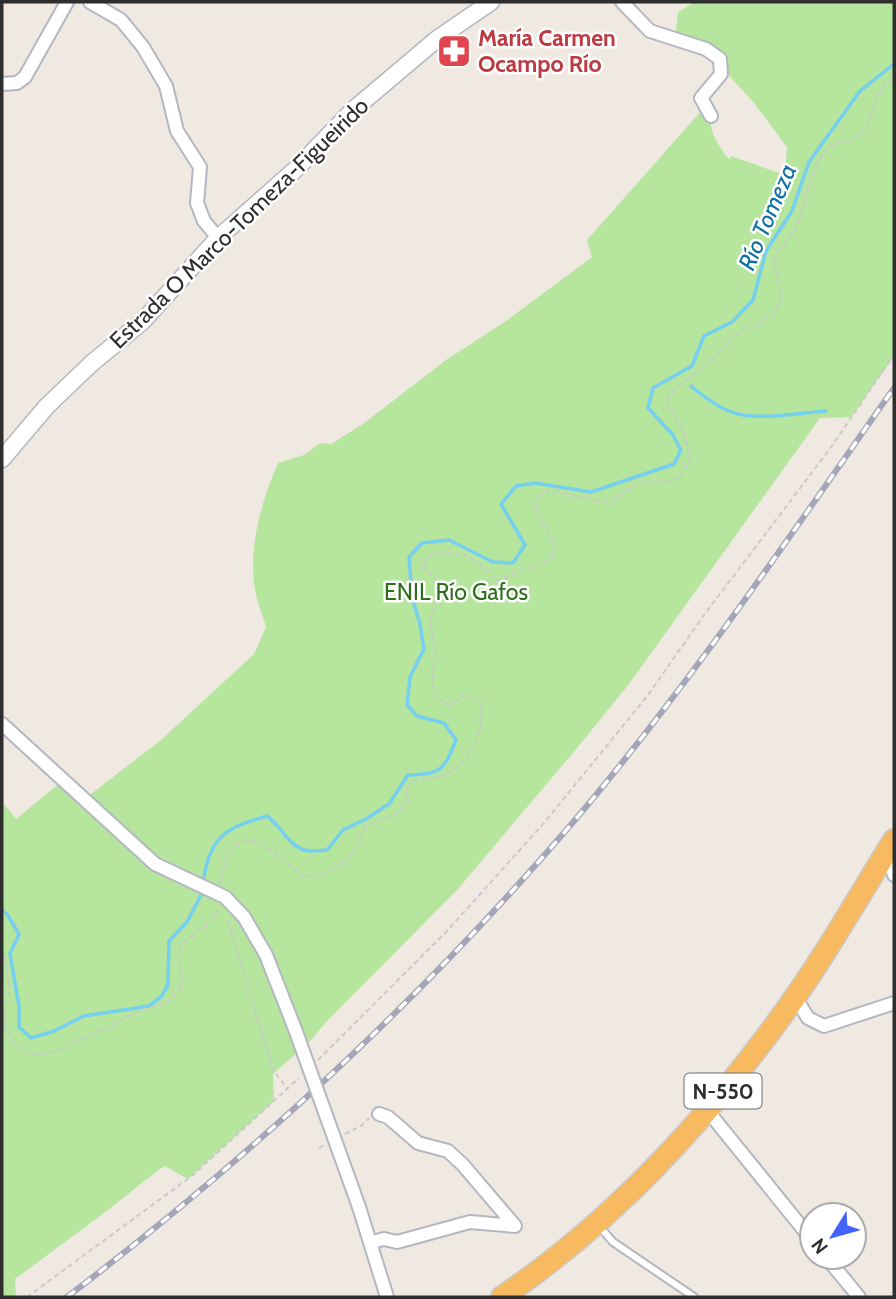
<svg xmlns="http://www.w3.org/2000/svg" width="896" height="1299" viewBox="0 0 896 1299" font-family="Cabin,sans-serif">
<style>
.green{fill:#b6e59e}
.lines{fill:none;stroke-linecap:round;stroke-linejoin:round}
.stream{stroke:#75cff0;stroke-width:3.5}
.service-casing{stroke:#b4b7c1;stroke-width:10}
.minor-casing{stroke:#b4b7c1;stroke-width:16}
.tertiary-casing{stroke:#b4b7c1;stroke-width:19}
.trunk-casing{stroke:#c9c9c9;stroke-width:24}
.path{stroke:#c9c9c9;stroke-width:2;stroke-dasharray:5 3.5;stroke-linecap:butt}
.service{stroke:#fff;stroke-width:6}
.minor{stroke:#fff;stroke-width:12}
.tertiary{stroke:#fff;stroke-width:16}
.trunk{stroke:#f8ba60;stroke-width:21}
.rail-casing{stroke:#a3a6b8;stroke-width:6}
.rail{stroke:#fff;stroke-width:3.5;stroke-dasharray:10;stroke-linecap:butt}
.minor-bridge-casing{stroke:#b4b7c1;stroke-width:16;stroke-linecap:butt}
.minor-bridge{stroke:#fff;stroke-width:12}
.labels{text-anchor:middle;dominant-baseline:central;stroke-width:5;stroke-linejoin:round;paint-order:stroke}
.shield{fill:#fff;stroke:#6d6d6d;stroke-width:2}
.shield-label{font-size:21px;font-weight:bold;fill:#2e2e2e}
.health-label{font-size:23px;font-weight:bold;fill:#be3a42;stroke:#fff;text-anchor:start}
.street-label{font-size:23px;fill:#2e2e2e;stroke:#fff}
.park-label{font-size:23px;fill:#2c6e1b;stroke:#fff}
.water-label{font-size:24px;font-style:italic;fill:#0d6fa3;stroke:#fff}
</style>
<rect width="100%" height="100%" fill="#efe9e1"/>
<path class="green" d="M695,2H894V356L851,417L820,418L629,684L577,748L457,890L326,1022L311,1040L273,1074L274,1101L188,1179L165,1166L157,1171L108,1210L15,1279L16,1297H2V802L16,819L60,783L82,796L91,794L161,740L254,654L266,627C263,615 257,603 255,590C248,548 261,502 278,463L304,455L320,443L331,444L363,424L446,360L506,321L592,257L587,240L703,109L711,119C709,133 720,148 729,159L731,156L785,175L787,147L754,103L726,72V66L675,40L678,12Z"/>
<g class="lines">
<path class="stream" d="M691,386C704,397 721,410 738,414C764,420 800,413 826,411
M204,877C211,834 229,827 267,816C281,826 287,844 304,850C311,852 321,850 327,850L343,830L366,819L389,804L408,775C442,774 444,770 456,740L444,723L417,716L407,705L410,677L424,649L420,624L412,597L409,557L422,543L449,540L493,562L513,563L525,545L501,504L516,486L535,483L591,492L674,464L681,450L673,435L648,408L653,388L692,366L704,336L732,322L753,300L766,251L792,211L809,162L860,91L894,64
M2,910L7,914L19,934L10,954L19,1006V1027L31,1038L54,1031L84,1016L149,1006L161,997L168,985L169,941L187,922L201,895"/>
<g class="service-casing">
<path id="service" d="M599,1226L613,1242L694,1297"/>
</g>
<g class="minor-casing">
<path id="minor" d="M90,2L121,20L143,47L166,86L177,131L200,167L197,203L204,221L218,238
M622,2L650,31L706,49L720,59L721,74L701,98L711,116
M2,84L17,83L25,77L67,2
M2,724L155,864L225,897L244,917L266,955L295,1029
M887,852L894,875
M795,997L808,1018L824,1026L894,1003
M707,1110L812,1240
M379,1114L388,1117L418,1143L448,1151L463,1165L515,1226
M359,1207L387,1297
M372,1242L384,1239L397,1242L470,1222L515,1226
M826,1257L859,1297"/>
</g>
<g class="tertiary-casing">
<path id="tertiary" d="M2,459L47,406L92,363L143,321L218,238L297,168L353,110L437,39L491,2"/>
</g>
<g class="trunk-casing">
<path id="trunk" d="M502,1297C620,1217 716,1110 798,993C832,944 862,891 894,840"/>
</g>
<path class="path" d="M220,883L229,850C257,823 281,864 305,876C326,876 345,867 356,848C359,842 360,834 365,828C375,817 394,821 403,807C408,799 405,789 411,781C421,778 433,779 444,775C471,764 487,729 480,701C463,691 465,697 450,704C421,698 437,665 435,644C434,637 430,630 430,622C430,610 440,599 441,586L422,565L432,554L466,555L481,565L493,580C506,581 513,571 524,569C582,555 541,534 535,506L539,497L548,490L588,499L612,502L635,484L664,482L679,478L690,459L684,431L668,405L667,399L672,392L715,357L728,342L742,329L760,324L776,311L781,297L774,261C777,248 789,241 795,229C807,205 808,168 828,149C841,137 852,147 865,128C876,110 874,89 894,78
M228,920L273,1070L287,1088
M2,949C6,963 9,978 9,993C8,1002 3,1011 4,1021C4,1027 7,1031 11,1036C26,1056 34,1057 58,1051L141,1010L167,1003L180,989L182,980L178,958L181,944L212,921L219,909
M318,1060L447,931L544,823L648,695L704,615L829,450L894,355
M345,1134L361,1126L369,1118
M319,1148L324,1145
M27,1297L193,1175L299,1078"/>
<use href="#service" class="service"/>
<use href="#minor" class="minor"/>
<use href="#tertiary" class="tertiary"/>
<use href="#trunk" class="trunk"/>
<g class="rail-casing">
<path id="rail" d="M67,1297C250,1158 419,1001 569,827C687,689 789,537 894,388"/>
</g>
<use href="#rail" class="rail"/>
<g class="minor-bridge-casing">
<path id="minor-bridge" d="M295,1029L359,1207"/>
</g>
<use href="#minor-bridge" class="minor-bridge"/>
</g>
<defs>
<g id="pharmacy-square" transform="scale(1.75)"><rect x="-9" y="-9" width="18" height="18" rx="4" fill="#e0444e" stroke="#fff"/><path d="M-2-6h4v4h4v4h-4v4h-4v-4h-4v-4h4Z" fill="#fff"/></g>
</defs>
<g fill-rule="evenodd">
<use href="#pharmacy-square" x="454" y="51"/>
</g>
<g class="labels">
<rect class="shield" x="684.5" y="1073.5" width="77" height="35" rx="5"/>
<g class="shield-label">
<text x="723" y="1091">N-550</text>
</g>
<g class="health-label">
<text x="478" y="38">María Carmen<tspan x="478" dy="26">Ocampo Río</tspan></text>
</g>
<g class="street-label">
<text transform="translate(239 223) rotate(-44)">Estrada O Marco-Tomeza-Figueirido</text>
</g>
<g class="park-label">
<text x="456" y="592">ENIL Río Gafos</text>
</g>
<g class="water-label">
<text transform="translate(767 217) rotate(-67)">Río Tomeza</text>
</g>
</g>
<rect width="896" height="1299" fill="none" stroke="#2e2e2e" stroke-width="7"/>
<g transform="translate(833 1236) rotate(233)"><circle r="33" fill="#ffffff" stroke="#ababab" stroke-width="2"/>
<path d="M0-5L12 26L0 18L-12 26Z" fill="#4264fb"/>
<text y="-10" font-size="19" font-weight="bold" text-anchor="middle" fill="#2e2e2e">N</text>
</g>
</svg>
